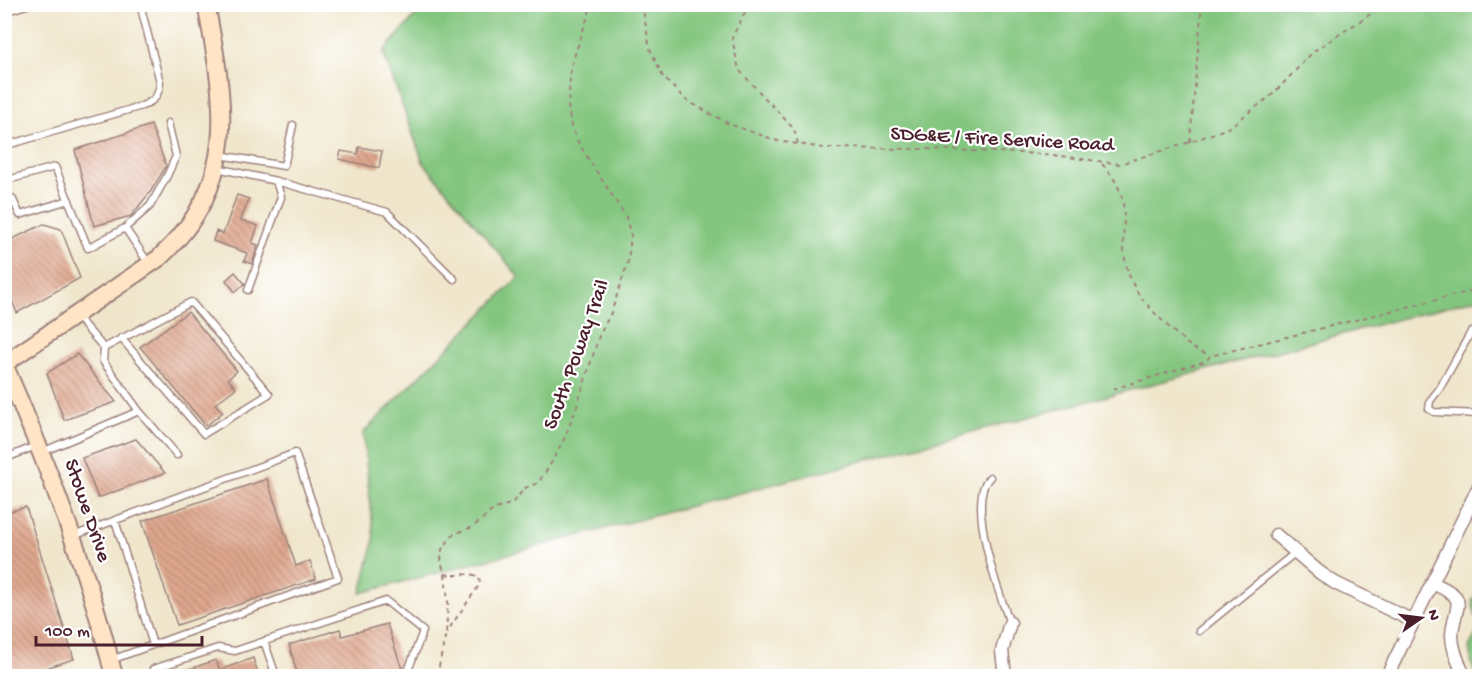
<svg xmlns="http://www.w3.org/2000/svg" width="1484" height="681" viewBox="0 0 1484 681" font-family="'Gochi Hand',sans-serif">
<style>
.grass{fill:#83c67f;stroke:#667255;stroke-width:1.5}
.building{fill:url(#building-back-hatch)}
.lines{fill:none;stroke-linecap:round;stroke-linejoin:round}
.lane-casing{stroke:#9d827c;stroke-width:9}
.street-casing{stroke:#9d827c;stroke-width:15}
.secondary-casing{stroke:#9d827c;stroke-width:20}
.path{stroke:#9d827c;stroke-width:2;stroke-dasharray:4.5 4.5;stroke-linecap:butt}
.lane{stroke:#fff;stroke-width:6}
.street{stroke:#fff;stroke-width:12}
.secondary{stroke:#ffe4c6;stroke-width:16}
.labels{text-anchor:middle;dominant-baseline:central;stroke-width:4.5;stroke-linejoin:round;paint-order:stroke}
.street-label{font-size:21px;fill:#4a1f2b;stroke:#fff}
</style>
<defs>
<pattern id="building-back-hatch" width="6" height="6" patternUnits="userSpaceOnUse" patternTransform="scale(1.5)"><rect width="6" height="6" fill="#dfa78e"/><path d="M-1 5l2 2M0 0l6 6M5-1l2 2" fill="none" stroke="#b78774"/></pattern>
</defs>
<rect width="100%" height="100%" fill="#fff"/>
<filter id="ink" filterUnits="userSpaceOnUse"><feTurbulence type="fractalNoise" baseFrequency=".0167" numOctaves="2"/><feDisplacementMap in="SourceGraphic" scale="12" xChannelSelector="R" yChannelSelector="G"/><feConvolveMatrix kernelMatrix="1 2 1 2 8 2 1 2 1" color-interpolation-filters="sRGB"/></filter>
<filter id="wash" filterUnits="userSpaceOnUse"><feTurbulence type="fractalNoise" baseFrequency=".008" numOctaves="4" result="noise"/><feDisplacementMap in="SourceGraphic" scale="24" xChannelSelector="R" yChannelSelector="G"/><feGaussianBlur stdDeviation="1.35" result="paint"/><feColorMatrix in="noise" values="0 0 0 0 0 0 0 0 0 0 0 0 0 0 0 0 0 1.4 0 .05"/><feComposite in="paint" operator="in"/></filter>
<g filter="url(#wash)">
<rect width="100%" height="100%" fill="#f0e6cc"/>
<path class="grass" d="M426,4L1479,5V298L361,593L374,540L363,433L519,277L423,162L383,52Z
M1479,587L1480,676H1476L1472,665L1469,647L1479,629L1472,601Z"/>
<g id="blocks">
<path class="building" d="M151,125L166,166L151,191L131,216L94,226L75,150Z
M359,147L382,151L379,168L339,159L341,151L358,154Z
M237,195L249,199L241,220L258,226L252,243L258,245L252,264L244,261L247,253L213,241L216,231L223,234Z
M44,224L61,229L80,278L17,313L4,282V243Z
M235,272L245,284L235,292L226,280Z
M188,312L237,371L228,379L236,388L215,404L223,412L206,426L140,347Z
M77,354L116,402L64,420L47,373Z
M136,439L165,473L98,498L82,458Z
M267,479L296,566L310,561L316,579L177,625L142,521Z
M26,507L74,659L20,676H4V513Z
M387,624L402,669L399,676H298L289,645L340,629L342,636Z
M253,658L259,676H172V675L216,660L220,670Z"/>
</g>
</g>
<g filter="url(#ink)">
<use href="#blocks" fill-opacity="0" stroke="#9d827c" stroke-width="1.5"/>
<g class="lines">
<g class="lane-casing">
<path id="lane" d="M4,12L30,4
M4,146L142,106C154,101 159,96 160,82L140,4
M220,155L284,166L293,125
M217,168L276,181L281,197L248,290
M4,181L55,167L88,248L125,228
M276,181L387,212L454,279
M4,201L12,198L20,215L69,200
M149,264L125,228L150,206L167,176L176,156L168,123
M76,316L104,348L191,302L269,394L204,434L121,338
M1471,332L1440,388L1430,401L1429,409L1434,412L1480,414
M104,348L103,361L139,411
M42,452L139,411L177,455
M4,459L38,445
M990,477C965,500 999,594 1010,623
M115,520L153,645
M73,536L295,453L338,578L111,660
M1199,631L1296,552
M264,641L276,676
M155,676L153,669L218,648L235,651L386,601L423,631L406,676"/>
</g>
<g class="street-casing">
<path id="street" d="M1276,535L1319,572L1335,583L1413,621
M1432,583C1472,600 1454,603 1452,635C1452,650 1459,663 1464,676
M1005,676L1002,651L1010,623
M1387,676L1480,484"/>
</g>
<g class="secondary-casing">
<path id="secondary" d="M4,364L159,258C241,183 225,103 206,4
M4,364C48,465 88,569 114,676"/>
</g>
<path class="path" d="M642,4L650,49L663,77L686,100L729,124L778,141L824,148L925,149L1045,154L1120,164L1190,142L1228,128L1272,95L1314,51L1386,4
M749,4L732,38L739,70L794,129L798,144
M1190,142L1202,4
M1102,164C1135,199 1119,219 1125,259C1127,271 1131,282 1138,293C1146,306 1180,339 1193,348C1198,351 1204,353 1210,356
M1113,389L1206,361L1210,356L1480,289
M445,574C457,577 469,571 479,577L480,584L446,633
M437,676L446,633L448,601L445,574L441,562L442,549L454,534L473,527L493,510L512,503L525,488L538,483L549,467L565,437L577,406L599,336L611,313L628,262L631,236L626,217L579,144L571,126L568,106L571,66L592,4"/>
<use href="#lane" class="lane"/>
<use href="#street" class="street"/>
<use href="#secondary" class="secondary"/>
</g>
</g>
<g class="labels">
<g class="street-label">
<text transform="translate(1002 141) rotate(3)">SDG&amp;E / Fire Service Road</text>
<text transform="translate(578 355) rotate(-70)">South Poway Trail</text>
<text transform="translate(86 511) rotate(71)">Stowe Drive</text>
</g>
</g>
<rect width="1484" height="681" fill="none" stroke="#fff" stroke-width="24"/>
<g transform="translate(1421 618) rotate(76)" stroke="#ffffff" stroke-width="4.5" paint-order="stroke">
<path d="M0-4.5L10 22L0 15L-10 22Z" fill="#4a1f2b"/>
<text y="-9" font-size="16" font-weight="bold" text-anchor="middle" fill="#4a1f2b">N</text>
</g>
<path d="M36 636v9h166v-9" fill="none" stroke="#4a1f2b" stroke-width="3"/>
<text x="45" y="636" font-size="18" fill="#4a1f2b" stroke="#ffffff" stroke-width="4.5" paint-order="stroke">100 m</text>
</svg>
